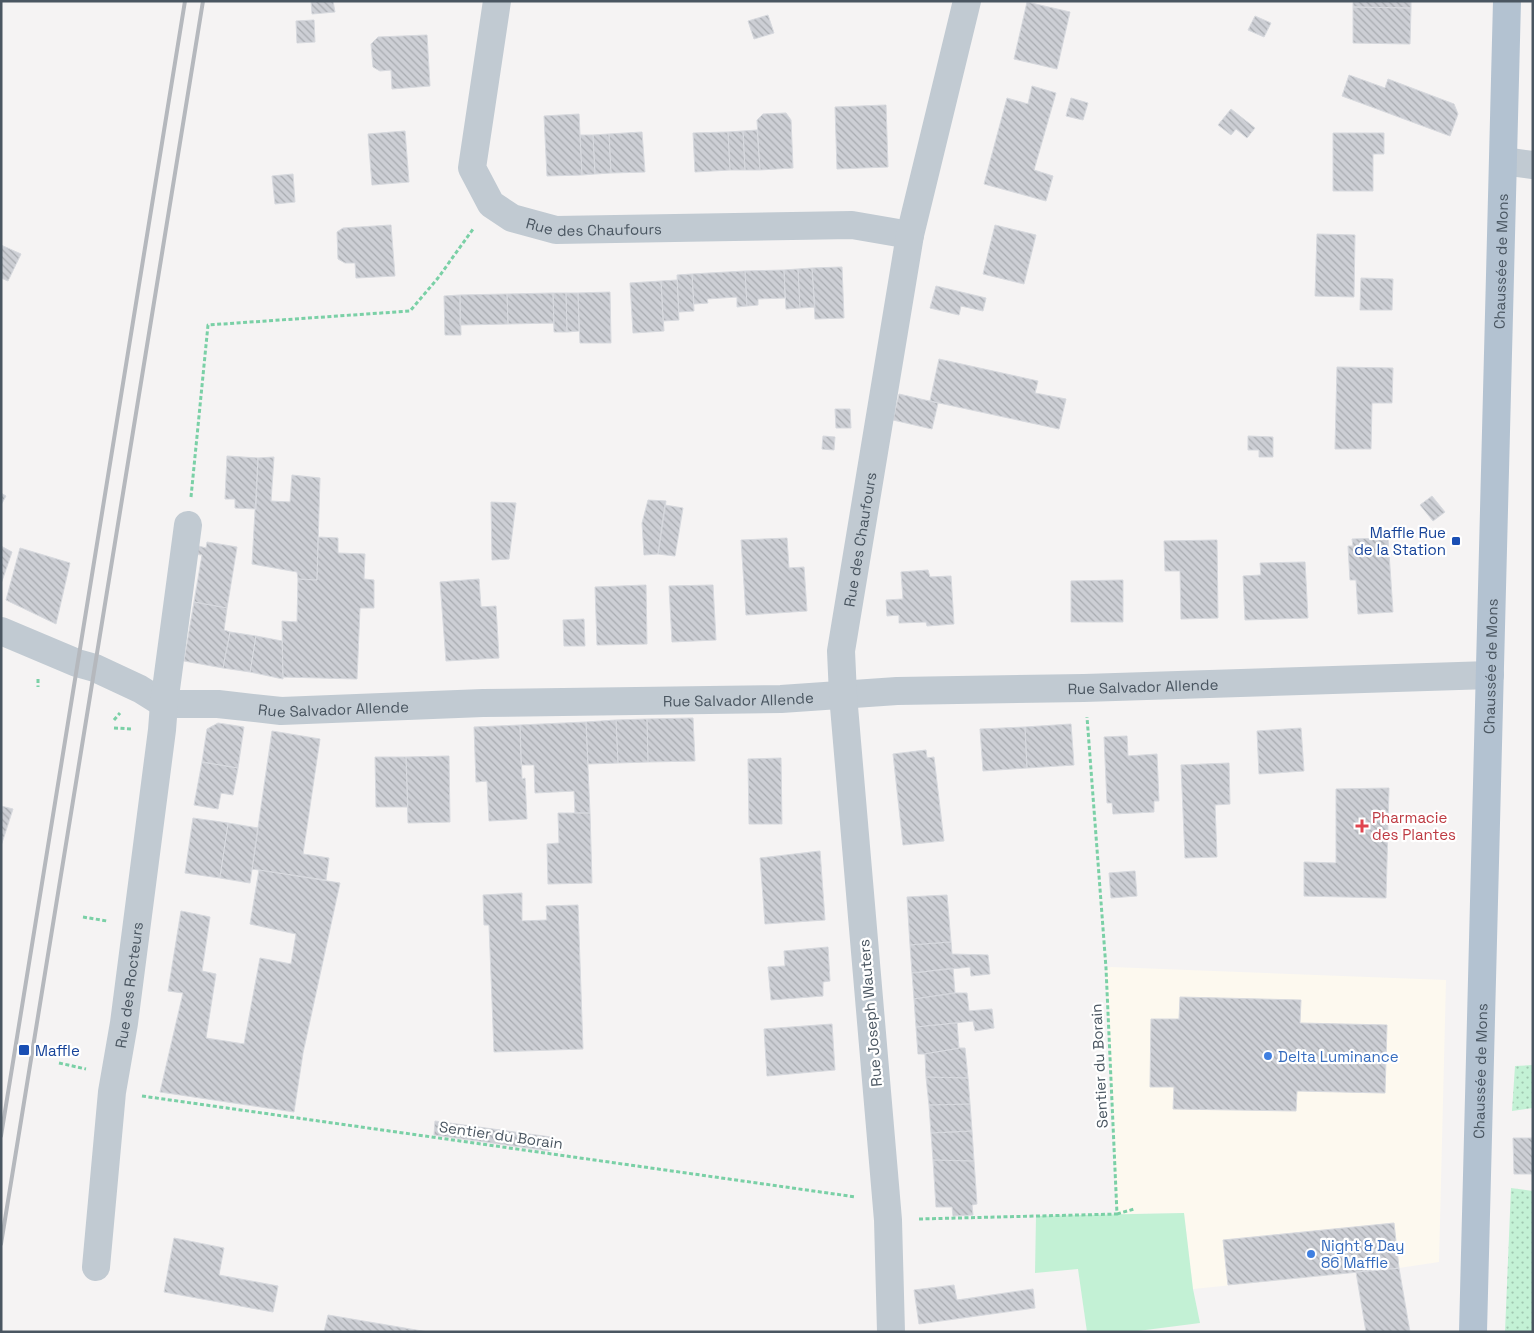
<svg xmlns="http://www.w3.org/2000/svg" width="1534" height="1333" viewBox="0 0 1534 1333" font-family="'Space Grotesk',sans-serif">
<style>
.commercial{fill:#fdf9ef}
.grass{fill:url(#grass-dots)}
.garden{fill:#c3f1d5}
.building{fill:url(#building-back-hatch);stroke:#d7d9de}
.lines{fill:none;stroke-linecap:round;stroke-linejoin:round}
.path{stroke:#7ad0a6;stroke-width:3;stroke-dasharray:4 2.5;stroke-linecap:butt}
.minor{stroke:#c1cad2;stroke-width:28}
.major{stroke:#b3c2d1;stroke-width:28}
.rail{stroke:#b5b8bd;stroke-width:4}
.transit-dot{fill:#1a4fb4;stroke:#fff;stroke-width:2}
.health-dot{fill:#e0444e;stroke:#fff;stroke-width:2}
.shop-dot{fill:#3f7fe0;stroke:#fff;stroke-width:2}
.labels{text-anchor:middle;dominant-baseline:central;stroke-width:4.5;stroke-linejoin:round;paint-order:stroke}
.street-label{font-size:15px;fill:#4a5661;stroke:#fff}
.transit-label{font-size:15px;fill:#164399;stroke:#fff;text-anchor:end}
.health-label{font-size:15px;fill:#be3a42;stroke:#fff;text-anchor:start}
.shop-label{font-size:15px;fill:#366cbe;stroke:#fff;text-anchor:start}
</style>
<defs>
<pattern id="grass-dots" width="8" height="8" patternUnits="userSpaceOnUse" patternTransform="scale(1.25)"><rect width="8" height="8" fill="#c3f1d5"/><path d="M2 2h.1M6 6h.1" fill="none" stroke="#a0c6b0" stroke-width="1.8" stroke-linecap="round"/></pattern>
<pattern id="building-back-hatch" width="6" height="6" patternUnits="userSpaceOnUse" patternTransform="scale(1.25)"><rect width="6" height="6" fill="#cdcfd5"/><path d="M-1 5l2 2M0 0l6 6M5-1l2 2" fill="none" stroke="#a8abb0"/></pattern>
</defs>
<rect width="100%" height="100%" fill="#f5f3f3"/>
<path class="commercial" d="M1111,967L1446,980L1439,1262L1399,1268L1193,1289L1184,1213L1117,1214L1106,968Z"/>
<path class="grass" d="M1533,1065V1108L1512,1111L1515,1066Z
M1511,1188L1533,1191V1332H1505Z"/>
<path class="garden" d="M1184,1213L1193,1289L1200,1323L1130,1332H1087L1078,1269L1035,1273L1036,1216Z"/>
<path class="building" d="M311,1H333L335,12L312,14Z
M1353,1H1411V8L1353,7Z
M1027,2L1070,12L1057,69L1014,59Z
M1353,7L1411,8L1410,44L1353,43Z
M768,15L774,33L754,39L748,21Z
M1255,16L1271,23L1264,37L1248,30Z
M314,20L315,42L297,43L296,21Z
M427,35L430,86L392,89L391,70L380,71L373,67L371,44L378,37Z
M1349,75L1385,88L1388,79L1454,104L1458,114L1450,136L1342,96Z
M1032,86L1056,93L1034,170L1053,176L1046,201L984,184L1007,98L1028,104Z
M1071,98L1088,103L1083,120L1066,116Z
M886,105L888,167L837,169L835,107Z
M1231,109L1255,128L1247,138L1236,129L1231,135L1218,125Z
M786,113L791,120L793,168L760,170L757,120L763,114Z
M579,114L582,175L547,176L544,116Z
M757,130L760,170H745L743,131Z
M405,131L409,182L372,185L368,134Z
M743,131L745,170H730L728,132Z
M642,132L645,172L611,173L609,134Z
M728,132L730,170L695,172L693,133Z
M1333,133H1384V154H1373V191H1333Z
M609,134L611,173L595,174L593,135Z
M580,135H593L595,174L582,175Z
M293,174L295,202L275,204L272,176Z
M391,225L395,276L356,278L355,263H345L338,259L337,232L343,228Z
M995,225L1036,235L1024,284L983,274Z
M1317,234L1355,235L1354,297L1315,296Z
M1,245L21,254L8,281L1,278Z
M842,267L844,318L815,319L812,268Z
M812,268L815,307L800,308L798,269Z
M798,269L800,308L786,309L784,270Z
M784,270L785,298L758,299V305L747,306L745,271Z
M745,271L747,306L737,307V297L707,299L708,303L694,304L692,274Z
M692,274L694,311L679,312L677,275Z
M1361,278L1393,279L1392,310H1360Z
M677,280L679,320L663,321L661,281Z
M661,281L664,331L633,333L630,283Z
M936,286L986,298L983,311L961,306L959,315L930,308Z
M610,292L611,343H580L578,293Z
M553,293H566L567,332H554Z
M553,293L554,323L508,324L507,294Z
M566,293H578L579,331L567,332Z
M507,294L508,324L460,325V295Z
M460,295L461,335H445L444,296Z
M939,359L1038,381L1035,393L1066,399L1059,429L930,401Z
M1337,367L1393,368L1392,403H1372L1371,449H1335Z
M899,394L938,403L932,429L893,420Z
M835,409H850L851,428H836Z
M823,436L835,437L834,450L822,449Z
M1248,436L1273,437V457H1259V450H1248Z
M227,456L258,458L256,509L235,508V499H225Z
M274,457L271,501L290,502L292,475L320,478L317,580L298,579L297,572L252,564L258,458Z
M1,493L6,496L1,505Z
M1432,496L1445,512L1433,521L1420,505Z
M648,500L666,501L658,554L644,555L642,523Z
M491,502L516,503L509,559L492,560Z
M665,505L683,508L675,556L658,554Z
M318,537L338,538V553L365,554L364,579L374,580V608H360L357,679L283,677L282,621L297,622L298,579L317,580Z
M787,538L789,568L804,567L807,611L746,615L741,540Z
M1388,538L1393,612L1358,614L1356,580H1350L1348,546H1353L1352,539Z
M1217,540L1218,618L1181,619L1180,571H1165L1164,541Z
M207,542L237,547L227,608L194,602L202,555L193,554L195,545L206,548Z
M1,546L12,552L1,584Z
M20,548L70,563L56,624L6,600Z
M1305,562L1308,618L1245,620L1243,576L1261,575L1260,563Z
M928,570L930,577L951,576L954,624L927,626L926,622L899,623V615L887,616L886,600L903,599L901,572Z
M479,579L481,607L496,606L499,658L446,661L440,582Z
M1123,580V622H1071V581Z
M646,585L647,644L597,645L595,587Z
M713,585L716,640L672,642L669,586Z
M194,602L227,608L224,630L230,632L223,668L184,661Z
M584,619L585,646H564L563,620Z
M230,632L256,636L250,672L223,668Z
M256,636L282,641L283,679L250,672Z
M693,718L695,761L648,762L647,719Z
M647,719L648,762L618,763L616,720Z
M616,720L618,763L588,764L586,722Z
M586,722L590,813H575L574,791L535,793L534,765H521L520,725Z
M218,723L244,727L238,768L202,762L207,729Z
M1071,724L1074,765L1027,768L1025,727Z
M520,725L522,779L525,778L527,819L489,821L487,781L476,782L474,727Z
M1025,727L1027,768L983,771L980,729Z
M1301,728L1304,771L1259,774L1257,731Z
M272,731L320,739L303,854L329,858L326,880L252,869Z
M1127,736L1128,756L1157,754L1159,801H1154V812L1113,814L1112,803H1107L1104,737Z
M926,750L927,758L934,757L944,841L903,845L893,754Z
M449,756L450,822L408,823L406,757Z
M375,757H406L408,807H376Z
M781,758L782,824H749L748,759Z
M202,762L238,768L233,795L221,793L218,809L194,805Z
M1229,763L1230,804L1215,805L1217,857L1185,858L1181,765Z
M1389,788L1386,898L1304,896V862L1336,863V789Z
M1,806L13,809L1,846Z
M558,813H590L592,883L548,884L547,844L559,843Z
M193,818L228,823L220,878L185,873Z
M228,823L258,828L250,883L220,878Z
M820,851L825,920L765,924L760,858Z
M259,870L340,883L303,1053L294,1112L160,1092L183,993L168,991L181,911L210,917L202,971L216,974L206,1038L244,1044L260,958L291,964L296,934L250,924Z
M1135,871L1137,896L1111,898L1109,873Z
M522,893V921L547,920L546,906L578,905L583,1049L494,1052L489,925H484L483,895Z
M947,895L951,942L910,945L907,897Z
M951,942L952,954L988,955L990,974L971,976L970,967L912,973L910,945Z
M828,947L830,981L823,982V996L771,1000L768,967L785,966L784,951Z
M953,968L955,993L914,999L912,973Z
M955,993H967L969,1011L992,1009L994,1028L975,1031L973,1021L916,1027L914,999Z
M1180,997L1301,1000L1300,1023L1387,1025L1385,1093L1297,1091L1296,1111L1173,1109L1174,1087H1150L1151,1019H1179Z
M957,1023L959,1048L925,1054H918L916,1027Z
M832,1024L835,1070L767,1076L764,1029Z
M959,1048H965L968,1078L926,1077L925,1054Z
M926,1077L968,1078L970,1104L929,1105Z
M970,1104L972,1131L931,1133L929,1105Z
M435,1121L551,1137L549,1151L434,1135Z
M972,1131L974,1161L933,1160L931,1133Z
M1513,1138H1533V1174H1514Z
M933,1160L974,1161L977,1204L972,1205L973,1215L953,1216L952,1207H936Z
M1394,1223L1399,1268L1228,1285L1223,1240Z
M174,1238L224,1248L219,1275L278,1286L273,1312L164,1292Z
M1399,1268L1410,1332H1366L1356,1272Z
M954,1285L957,1300L1033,1289L1035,1308L919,1324L914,1290Z
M328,1315L428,1332H324Z"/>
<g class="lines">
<path class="path" d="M191,497L208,325L410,311L438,278L473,229
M38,679V687
M114,720L120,713
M114,728L132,729
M83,917L107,921
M59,1063L86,1069
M142,1096L856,1197
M1117,1214L1134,1209
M919,1219L1117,1214L1106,968L1087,717"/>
<g class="minor">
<path id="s1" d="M497,1L472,168L491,204L512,218L556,230L852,225L910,235"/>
<path d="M1503,161L1533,165"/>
<path id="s2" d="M1,631L77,663L95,668L140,689L164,704H218L281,711L483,703L781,699L897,691L1084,688L1490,675"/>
<path id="s3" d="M96,1267L112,1092L124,1023L162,730L164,704L188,525"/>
<path id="s4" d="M891,1332L888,1220L843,695L841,651L910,235L967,1"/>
</g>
<path class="major" id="s5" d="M1473,1332L1507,1"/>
<path class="rail" d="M1,1136L185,1
M1,1244L203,1"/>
</g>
<g class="transit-dot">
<rect x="1451" y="536" width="10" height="10" rx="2.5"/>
<rect x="18" y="1044" width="12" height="12" rx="2.5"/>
</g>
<path class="health-dot" d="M1359.5 818.5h5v5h5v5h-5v5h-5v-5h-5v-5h5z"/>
<g class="shop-dot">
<circle cx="1268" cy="1056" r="5"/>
<circle cx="1311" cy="1254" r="5"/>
</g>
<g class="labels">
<g class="street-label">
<text stroke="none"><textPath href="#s1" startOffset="318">Rue des Chaufours</textPath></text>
<text stroke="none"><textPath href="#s5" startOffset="1071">Chaussée de Mons</textPath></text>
<text stroke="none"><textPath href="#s4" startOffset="796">Rue des Chaufours</textPath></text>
<text stroke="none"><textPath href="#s5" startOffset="666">Chaussée de Mons</textPath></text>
<text stroke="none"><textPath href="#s2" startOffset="1159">Rue Salvador Allende</textPath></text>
<text stroke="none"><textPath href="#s2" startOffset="754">Rue Salvador Allende</textPath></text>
<text stroke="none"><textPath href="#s2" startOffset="349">Rue Salvador Allende</textPath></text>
<text stroke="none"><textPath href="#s3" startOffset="284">Rue des Rocteurs</textPath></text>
<text transform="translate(870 1013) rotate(-95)">Rue Joseph Wauters</text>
<text transform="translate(1099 1066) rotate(-93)">Sentier du Borain</text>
<text stroke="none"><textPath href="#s5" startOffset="261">Chaussée de Mons</textPath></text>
<text transform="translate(501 1135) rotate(8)">Sentier du Borain</text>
</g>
<g class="transit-label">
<text x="1446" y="532">Maffle Rue<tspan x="1446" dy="17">de la Station</tspan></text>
<text x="35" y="1050" text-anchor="start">Maffle</text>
</g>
<g class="health-label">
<text x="1372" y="817">Pharmacie<tspan x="1372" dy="17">des Plantes</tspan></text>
</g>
<g class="shop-label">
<text x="1278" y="1056">Delta Luminance</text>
<text x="1321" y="1245">Night &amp; Day<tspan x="1321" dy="17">86 Maffle</tspan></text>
</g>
</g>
<rect width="1534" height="1333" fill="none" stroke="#4a5661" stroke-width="5"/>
</svg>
